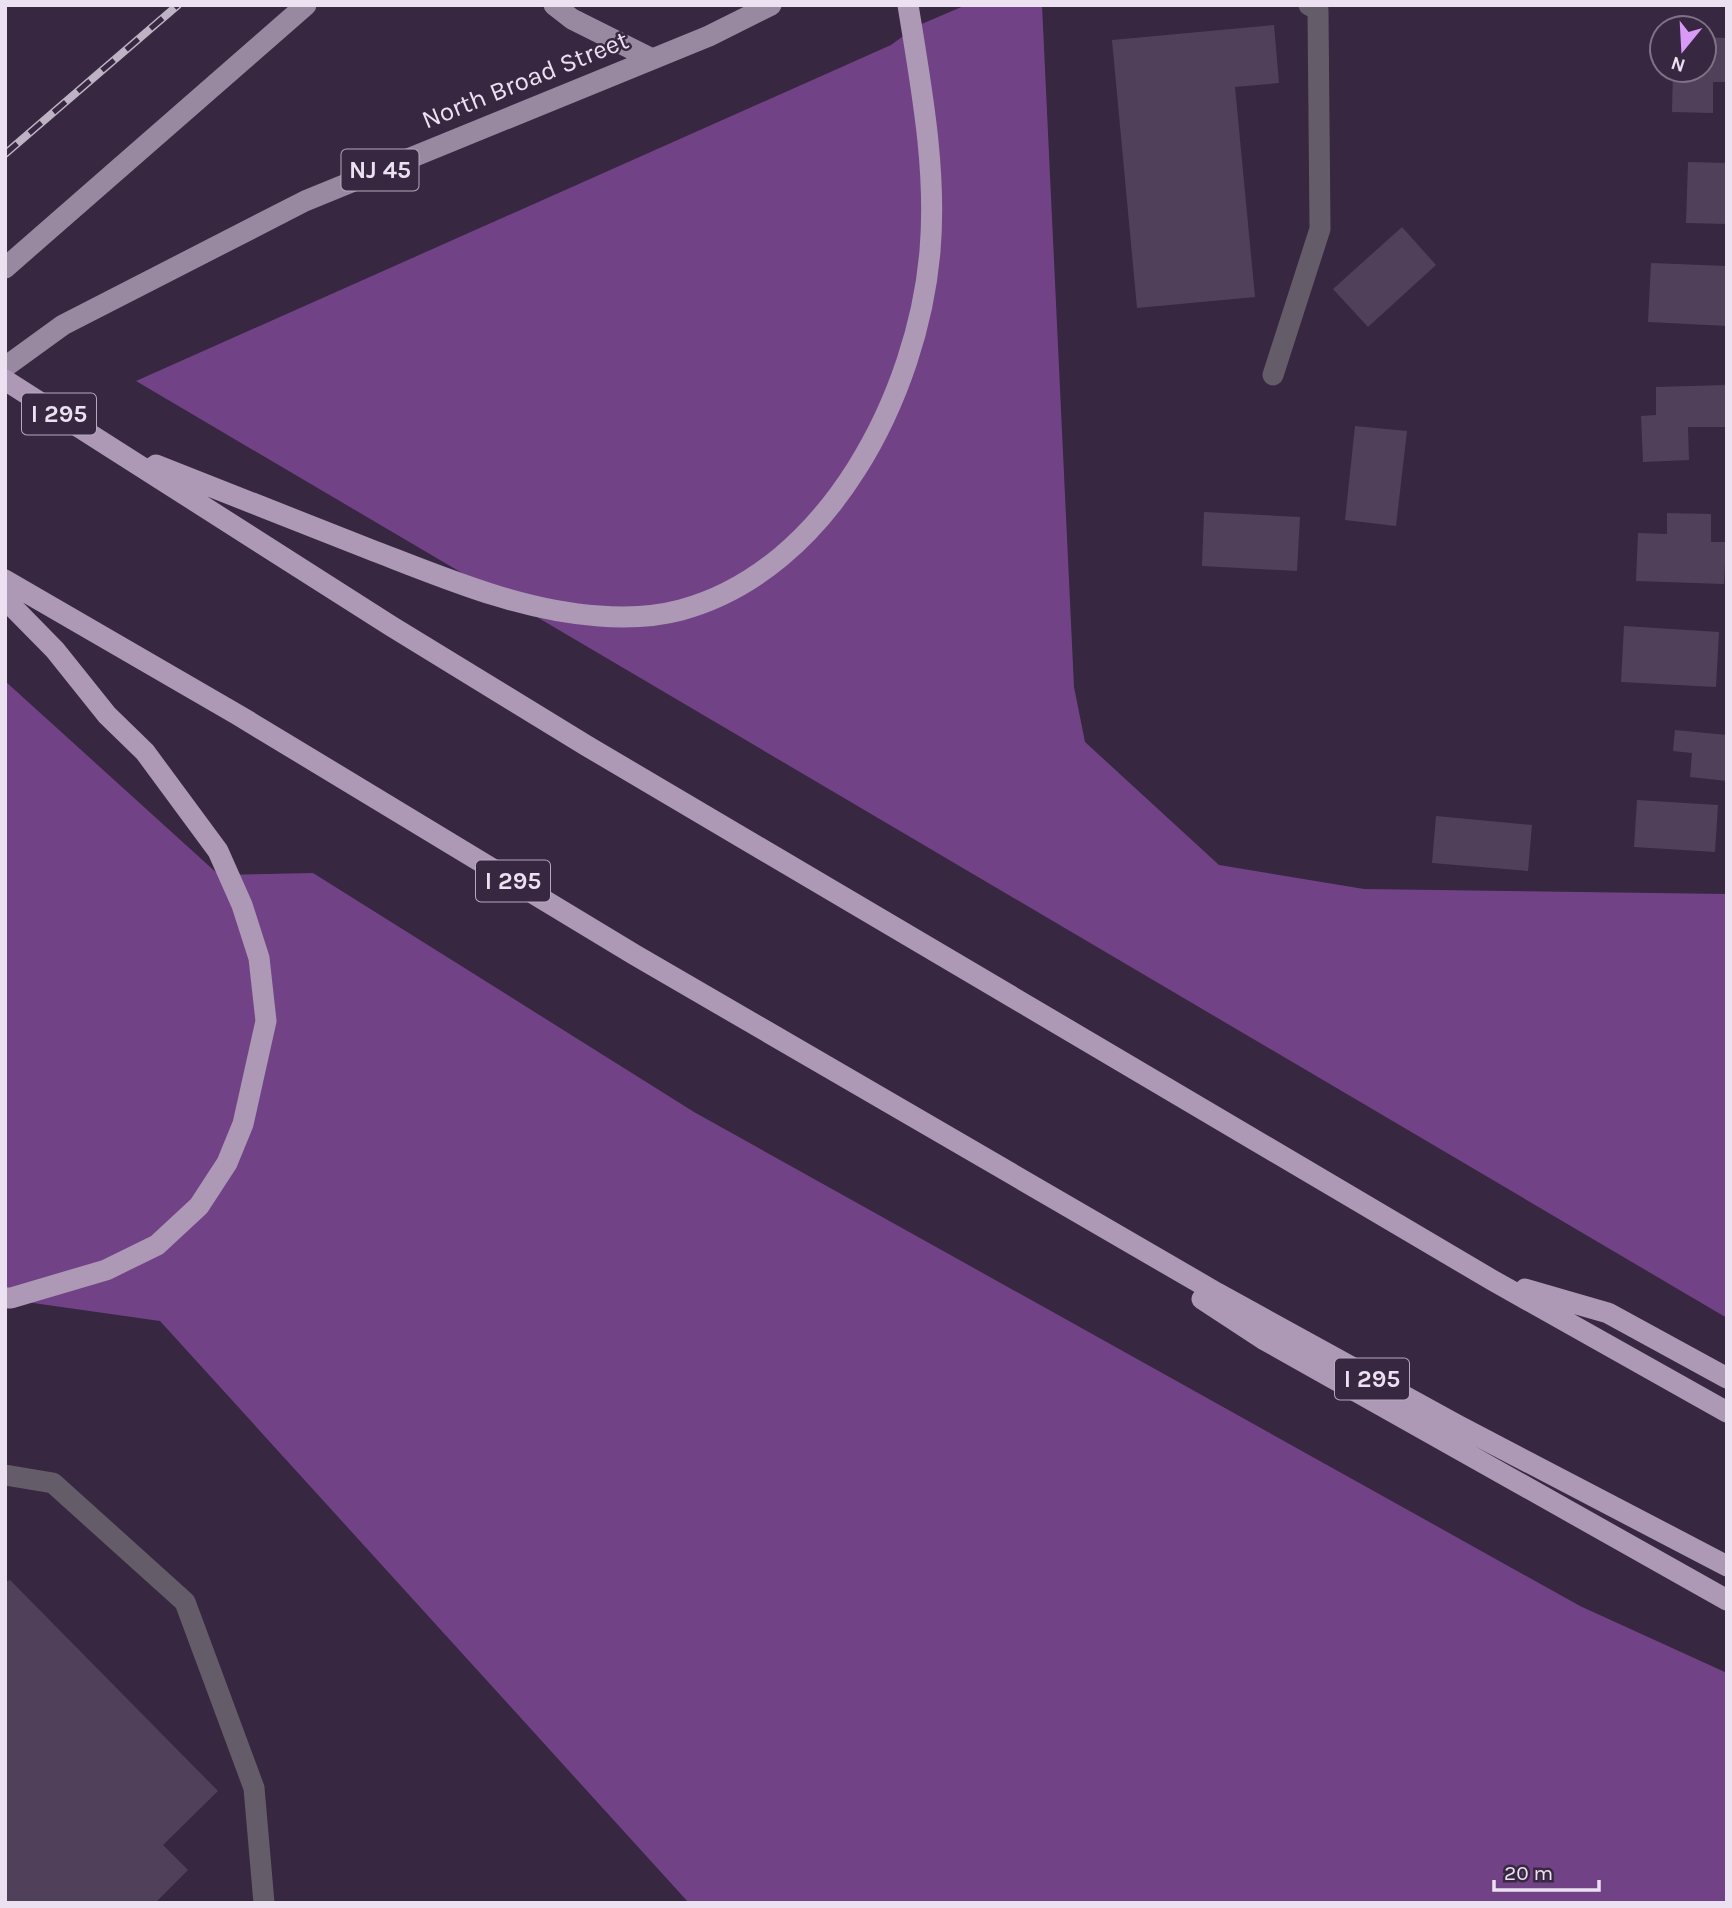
<svg xmlns="http://www.w3.org/2000/svg" width="1732" height="1908" viewBox="0 0 1732 1908" font-family="Karla,sans-serif">
<style>
.forest{fill:#714386}
.building{fill:#51405a}
.lines{fill:none;stroke-linecap:round;stroke-linejoin:round}
.minor{stroke:#645c68;stroke-width:21}
.major{stroke:#9888a0;stroke-width:21}
.highway{stroke:#ad99b6;stroke-width:21}
.rail-casing{stroke:#beb3c5;stroke-width:8}
.rail{stroke:#382740;stroke-width:5;stroke-dasharray:16;stroke-linecap:butt}
.labels{text-anchor:middle;dominant-baseline:central;stroke-width:5;stroke-linejoin:round;paint-order:stroke}
.shield{fill:#382740;stroke:#b5a9bc;stroke-width:2}
.shield-label{font-size:24px;font-weight:bold;fill:#ebe1f1}
.street-label{font-size:26px;fill:#ebe1f1;stroke:#382740}
</style>
<rect width="100%" height="100%" fill="#382740"/>
<path class="forest" d="M966,5H1042L1074,687L1085,742L1219,865L1364,889L1727,894V1318L136,381L891,45L917,26Z
M5,681L219,875L313,873L694,1112L1580,1606L1727,1673V1903H689L160,1321L5,1299Z"/>
<path class="building" d="M1274,25L1279,83L1235,87L1255,297L1137,308L1112,40Z
M1704,37L1727,38V82H1713V113L1672,112L1673,70H1704Z
M1688,162L1727,163V224L1686,223Z
M1402,227L1436,265L1368,327L1333,289Z
M1651,263L1727,266V326L1648,322Z
M1727,385V427H1688L1689,460L1643,462L1641,416L1656,415V387Z
M1355,426L1407,431L1396,526L1345,520Z
M1204,512L1300,517L1297,571L1202,566Z
M1667,513L1711,514V542H1726L1724,584L1636,581L1638,533L1667,534Z
M1624,626L1719,632L1716,687L1621,682Z
M1675,730L1727,735V781L1690,777L1692,753L1673,751Z
M1637,800L1718,805L1715,852L1634,847Z
M1436,816L1532,825L1528,871L1432,863Z
M10,1580L218,1791L163,1845L188,1870L155,1903H5V1582Z"/>
<g class="lines">
<path class="minor" d="M1273,375L1320,229L1318,10L1309,5
M5,1475L53,1483L185,1602L254,1788L264,1903"/>
<path class="major" d="M554,5L572,19L652,59
M5,268L306,5
M5,367L63,325L305,201L709,36L771,5"/>
<path class="highway" d="M5,380L391,626L587,746L1492,1280L1727,1412
M156,465C227,493 298,521 369,549C442,577 520,611 599,616C626,618 655,617 681,610C829,570 918,393 930,251C937,169 921,86 908,5
M5,580L238,715L635,955L1217,1293L1457,1425L1727,1566
M5,599L55,650L107,715L145,752L218,851L242,905L259,958L266,1021L243,1124L227,1163L199,1206L157,1245L106,1270L11,1298H5
M1525,1289L1608,1313L1727,1378
M1202,1299L1263,1339L1727,1600"/>
<g class="rail-casing">
<path id="rail" d="M5,154L178,5"/>
</g>
<use href="#rail" class="rail"/>
</g>
<g class="labels">
<g class="shield">
<rect x="341.5" y="149.5" width="77" height="41" rx="5"/>
<rect x="22" y="393.5" width="74" height="41" rx="5"/>
<rect x="476" y="860.5" width="74" height="41" rx="5"/>
<rect x="1335" y="1358.5" width="74" height="41" rx="5"/>
</g>
<g class="shield-label">
<text x="380" y="170">NJ 45</text>
<text x="59" y="414">I 295</text>
<text x="513" y="881">I 295</text>
<text x="1372" y="1379">I 295</text>
</g>
<g class="street-label">
<text transform="translate(525 80) rotate(-22)">North Broad Street</text>
</g>
</g>
<rect width="1732" height="1908" fill="none" stroke="#ebe1f1" stroke-width="14"/>
<g transform="translate(1683 49) rotate(198)"><circle r="33" fill="#382740" stroke="#807187" stroke-width="2"/>
<path d="M0-5L12 26L0 18L-12 26Z" fill="#d99af7"/>
<text y="-10" font-size="19" font-weight="bold" text-anchor="middle" fill="#ebe1f1">N</text>
</g>
<path d="M1494 1880v10h105v-10" fill="none" stroke="#ebe1f1" stroke-width="3.5"/>
<text x="1504" y="1880" font-size="21" fill="#ebe1f1" stroke="#382740" stroke-width="5" paint-order="stroke">20 m</text>
</svg>
